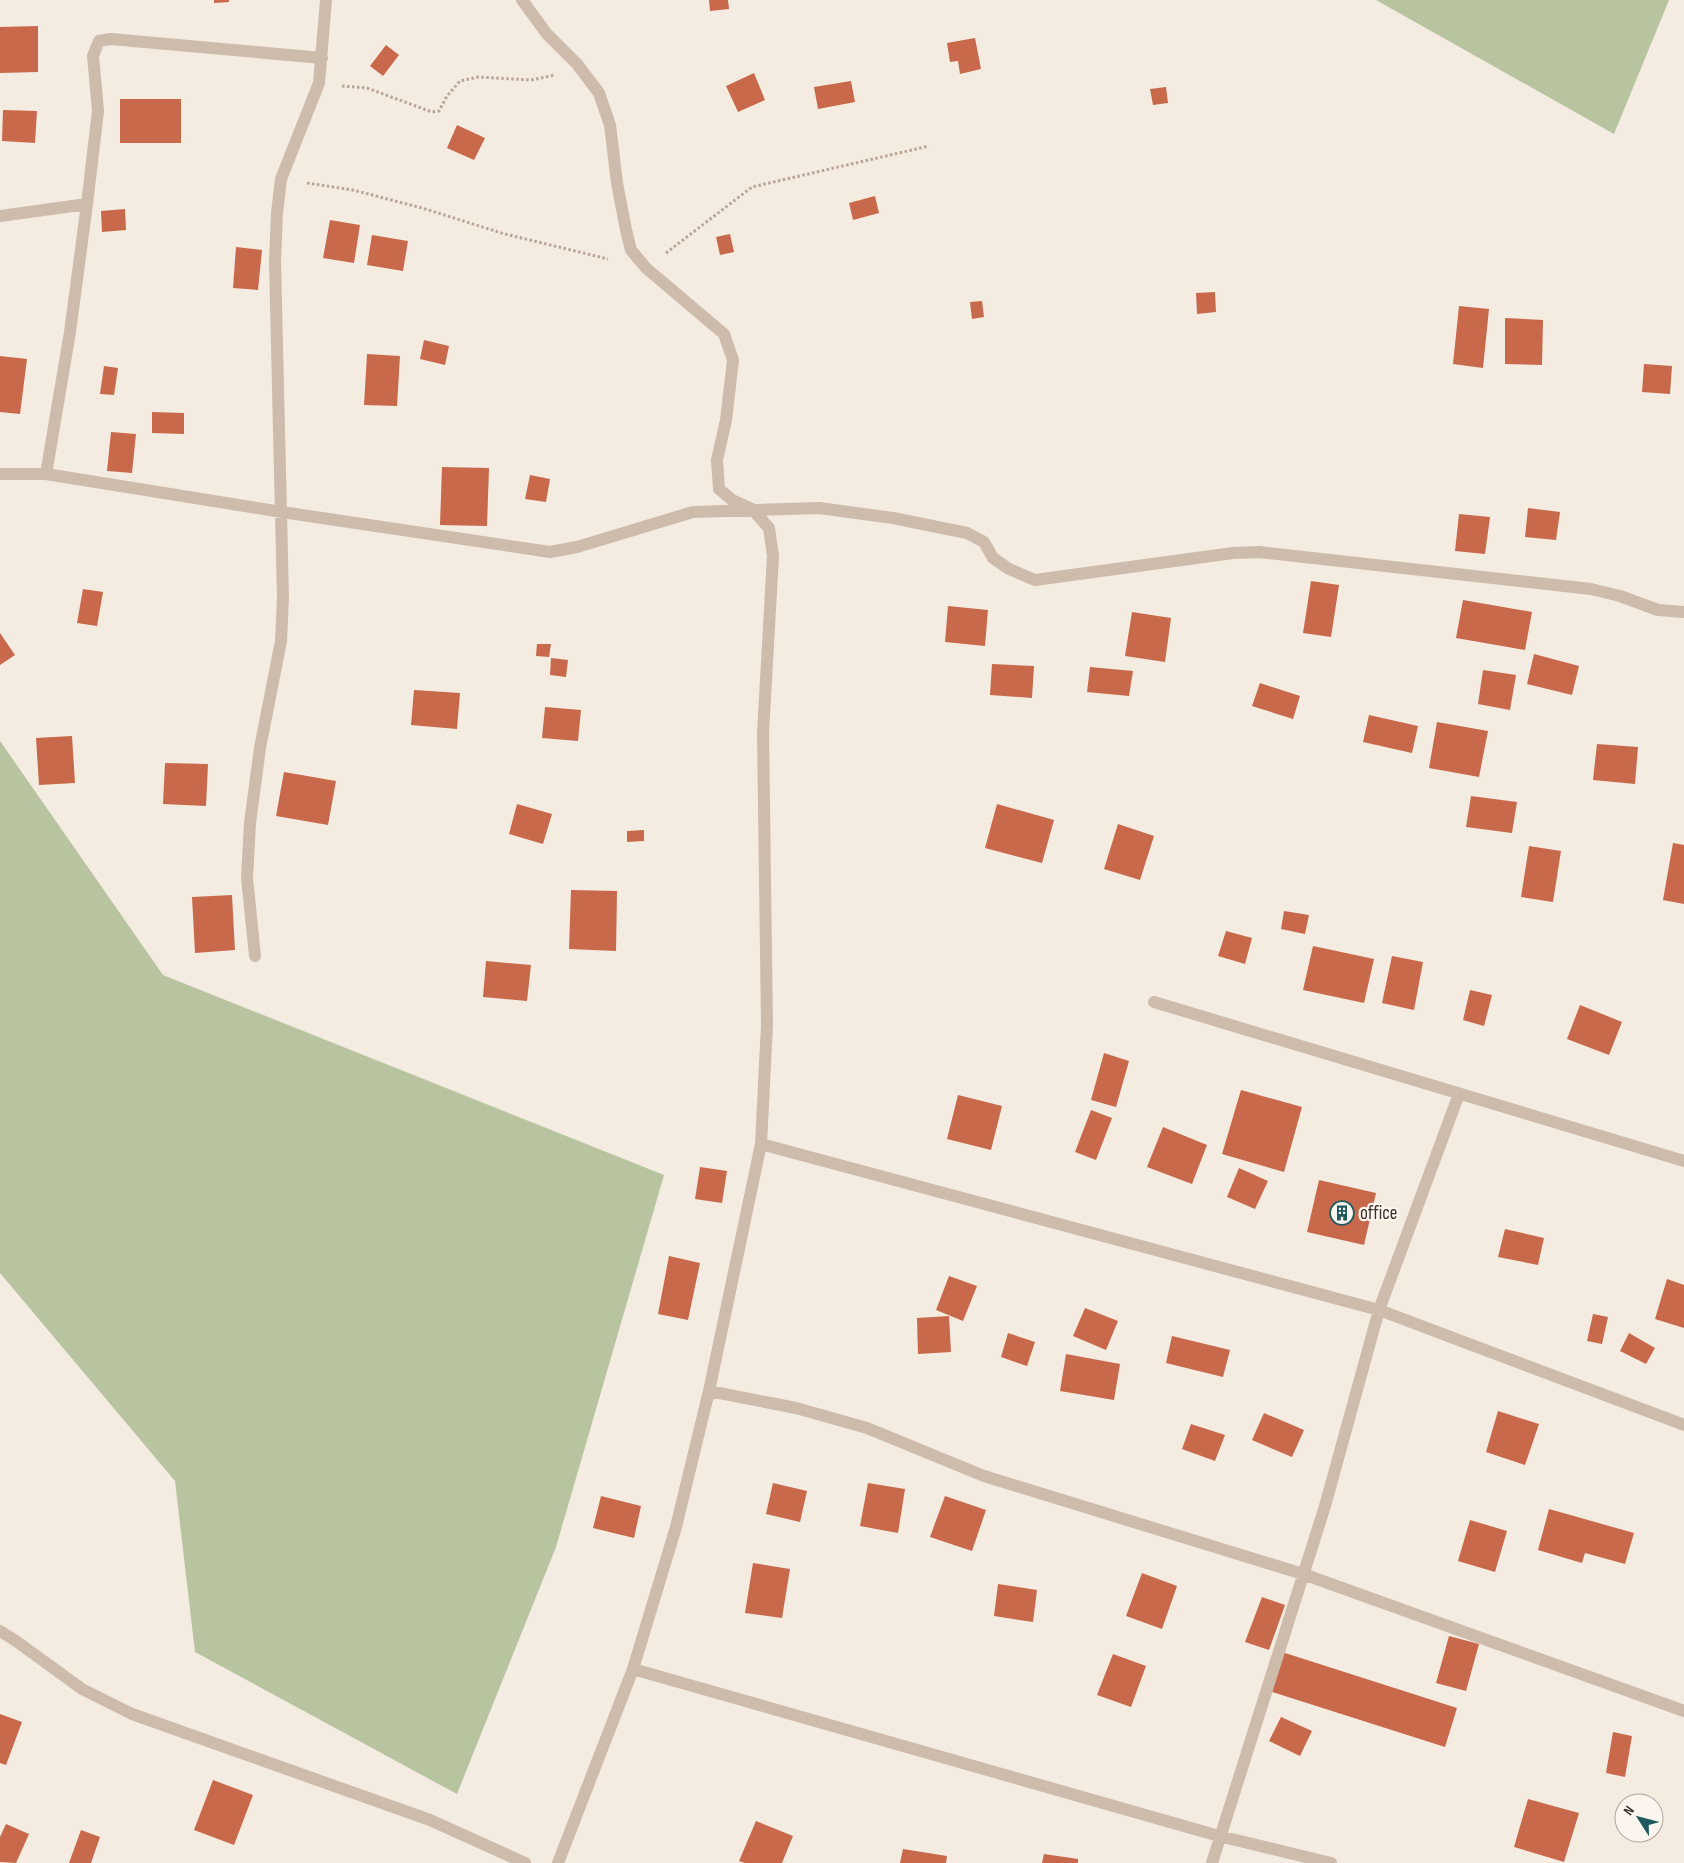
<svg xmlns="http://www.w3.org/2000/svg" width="1684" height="1863" viewBox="0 0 1684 1863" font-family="'Sofia Sans Condensed',sans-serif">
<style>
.green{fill:#b8c4a0}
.building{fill:#c8694b}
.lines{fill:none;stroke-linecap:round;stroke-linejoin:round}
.path{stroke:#b9a596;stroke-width:3;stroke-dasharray:2.5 2.5;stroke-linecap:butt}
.minor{stroke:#cdbbac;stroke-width:12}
.labels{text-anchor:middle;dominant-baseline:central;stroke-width:4.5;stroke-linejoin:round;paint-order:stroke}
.poi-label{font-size:19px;fill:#3b302b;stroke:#fbf5ee;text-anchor:start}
</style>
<rect width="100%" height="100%" fill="#f4ebe1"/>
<path class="green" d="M1376,0H1669L1614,134Z
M0,741L163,975L664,1175L556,1547L457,1794L195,1652L175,1481L0,1273Z"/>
<path class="building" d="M214,0H229V2L214,3Z
M709,0H728L729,9L710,11Z
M38,26V72L0,73V27Z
M975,38L981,69L960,74L958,61L950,62L947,43Z
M386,45L399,55L383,76L370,66Z
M754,73L765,100L738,112L726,86Z
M851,81L855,102L818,109L814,87Z
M1166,87L1168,103L1153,105L1150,89Z
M120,99H181V143H120Z
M3,110L37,111L35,143L2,141Z
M457,125L485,138L474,160L447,148Z
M875,196L879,213L853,220L849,203Z
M125,209L126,230L102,232L101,211Z
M330,220L360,225L354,263L323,258Z
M730,234L734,252L720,255L716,237Z
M372,235L408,241L403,271L367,265Z
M236,247L262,250L258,290L233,288Z
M1215,292L1216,312L1197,314L1196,293Z
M982,301L984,317L972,319L970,302Z
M1459,306L1489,309L1483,368L1453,364Z
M1505,318L1543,320L1542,365L1505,364Z
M424,340L449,346L445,365L420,359Z
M367,354L400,356L397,406L364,405Z
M0,356L27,359L20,414L0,412Z
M1644,364L1672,366L1670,394L1642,392Z
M104,366L118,368L114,395L100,394Z
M152,412L184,413V434L152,433Z
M111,432L136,434L132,473L107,471Z
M442,467L489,468L487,526L440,525Z
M530,475L550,479L546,502L525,499Z
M1528,508L1560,512L1556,540L1525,537Z
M1459,514L1490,517L1485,554L1455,551Z
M1311,581L1339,585L1331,637L1303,633Z
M83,589L103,592L97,626L77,623Z
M1463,600L1532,612L1525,650L1456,638Z
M948,606L988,610L985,646L945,642Z
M1132,612L1171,618L1165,662L1125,656Z
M0,633L15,655L0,665Z
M537,644H551L549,657L536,656Z
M1534,654L1579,666L1572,695L1527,684Z
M551,658L568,660L566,677L550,675Z
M992,664L1034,666L1032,698L990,695Z
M1090,667L1133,671L1129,696L1087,692Z
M1483,670L1516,675L1510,710L1478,704Z
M1260,683L1300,696L1293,719L1252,706Z
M414,690L460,693L457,729L411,725Z
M545,707L581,710L578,741L542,738Z
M1369,715L1418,726L1412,753L1363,742Z
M1437,722L1488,731L1479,777L1429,768Z
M72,736L75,783L39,785L36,738Z
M1597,744L1638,747L1635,784L1593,780Z
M165,763L208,764L206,806L163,804Z
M284,772L336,781L328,825L276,816Z
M1471,796L1517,802L1512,833L1466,827Z
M517,804L552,814L543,844L509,834Z
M997,804L1054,820L1042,863L985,848Z
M1118,824L1154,836L1140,880L1104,869Z
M644,830V841L627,842V831Z
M1673,843L1684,845V904L1663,900Z
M1529,846L1561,851L1553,902L1521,897Z
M571,890L617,891L616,951L569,949Z
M232,895L235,950L195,953L192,897Z
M1284,911L1309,915L1305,934L1281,929Z
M1226,931L1252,938L1245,964L1218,956Z
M1313,946L1374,959L1364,1003L1303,990Z
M1392,956L1423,962L1414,1010L1382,1003Z
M486,961L531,965L527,1001L483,997Z
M1470,990L1492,995L1484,1026L1463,1020Z
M1580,1005L1622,1022L1609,1055L1567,1039Z
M1104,1053L1129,1061L1116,1107L1091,1100Z
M1241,1090L1302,1107L1284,1172L1222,1154Z
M958,1095L1002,1106L991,1150L947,1139Z
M1091,1110L1112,1118L1096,1160L1075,1152Z
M1163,1127L1207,1145L1192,1184L1147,1167Z
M700,1167L727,1171L722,1203L695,1199Z
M1239,1168L1268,1181L1255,1209L1227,1197Z
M1319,1180L1376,1193L1364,1245L1307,1232Z
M1505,1229L1544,1238L1538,1265L1498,1257Z
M669,1256L700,1263L688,1320L658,1314Z
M949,1276L977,1286L963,1321L936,1310Z
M1667,1279L1684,1285V1328L1655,1319Z
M1085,1308L1118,1321L1106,1350L1073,1336Z
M1593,1314L1608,1317L1602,1344L1587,1341Z
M949,1316L951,1352L918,1354L917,1318Z
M1008,1333L1035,1342L1027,1366L1001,1357Z
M1629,1333L1655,1348L1646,1364L1620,1351Z
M1172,1336L1230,1350L1223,1377L1166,1363Z
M1066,1354L1120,1364L1114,1400L1060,1391Z
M1498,1411L1539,1424L1525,1465L1486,1452Z
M1264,1413L1304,1430L1292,1457L1252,1440Z
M1191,1424L1225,1435L1215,1461L1182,1449Z
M773,1483L807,1491L800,1522L766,1514Z
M868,1483L905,1489L898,1533L860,1526Z
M601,1496L641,1506L634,1538L593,1528Z
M945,1496L986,1510L972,1551L930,1537Z
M1549,1509L1634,1533L1625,1564L1585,1553L1582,1563L1538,1550Z
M1470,1520L1507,1531L1495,1572L1458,1561Z
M753,1563L790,1569L782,1618L745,1613Z
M1142,1573L1177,1586L1162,1629L1126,1616Z
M998,1584L1037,1590L1033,1622L994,1616Z
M1262,1597L1285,1605L1269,1650L1245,1642Z
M1449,1636L1479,1644L1466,1691L1436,1683Z
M1282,1652L1457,1708L1445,1747L1269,1691Z
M1113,1654L1146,1666L1131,1707L1097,1695Z
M0,1714L22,1722L6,1765L0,1763Z
M1281,1717L1312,1731L1300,1756L1269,1741Z
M1613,1732L1632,1736L1625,1777L1606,1773Z
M213,1780L253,1795L234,1845L194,1830Z
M1528,1799L1579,1813L1564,1862L1514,1847Z
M756,1821L793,1836L782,1863H745L739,1861Z
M6,1824L29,1834L16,1863L0,1862V1837Z
M81,1830L100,1837L91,1863H69Z
M903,1849L947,1856L946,1863H900Z
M1044,1854L1078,1859V1863H1042Z"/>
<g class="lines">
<path class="path" d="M342,86L367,88L432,112L439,111L447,96L460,81L478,77L531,80L555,75
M307,183L353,190L422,208L505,234L608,259
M666,253L752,187L929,146"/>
<path class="minor" d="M522,0L547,34L577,64L599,93L610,125L617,183L626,230L631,250L646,268L724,334L733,360L726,420L717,460L719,489L732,500L752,509L769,528L773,556L763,733L767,1025L761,1144L709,1391L676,1527L633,1669L558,1863
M0,216L87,204
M0,474H46L282,512L550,552L577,547L693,512L819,508L893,518L967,533L984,542L993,558L1009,569L1035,580L1233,553L1259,552L1591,589L1620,596L1658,610L1684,612
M46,474L70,332L87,204L98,111L93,56L99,41L111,39L322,58
M255,956L247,878L250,823L260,748L281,641L283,598L275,261L277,213L281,179L319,83L326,0
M1154,1002L1684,1161
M761,1144L1379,1310L1684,1425
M709,1391L796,1408L867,1428L984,1476L1303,1574L1684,1711
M0,1631L16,1641L82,1689L132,1714L430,1820L525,1863
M633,1669L1219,1836L1331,1863
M1212,1863L1325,1506L1379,1310L1459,1094"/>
</g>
<defs>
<g id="building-ring" transform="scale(1.25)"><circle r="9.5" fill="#fbf5ee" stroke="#1f5a5e" stroke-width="1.5"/><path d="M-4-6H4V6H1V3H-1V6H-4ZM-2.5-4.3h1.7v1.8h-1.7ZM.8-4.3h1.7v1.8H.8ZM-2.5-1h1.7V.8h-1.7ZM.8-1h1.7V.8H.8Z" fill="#1f5a5e"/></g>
</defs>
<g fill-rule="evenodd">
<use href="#building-ring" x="1342" y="1213"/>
</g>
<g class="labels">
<g class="poi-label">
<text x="1360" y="1213">office</text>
</g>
</g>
<g transform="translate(1639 1818) rotate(306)"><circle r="24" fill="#fbf5ee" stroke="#aea6a0"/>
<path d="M0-4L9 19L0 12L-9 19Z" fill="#1f5a5e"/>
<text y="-8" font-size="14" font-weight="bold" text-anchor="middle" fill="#3b302b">N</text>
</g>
</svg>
